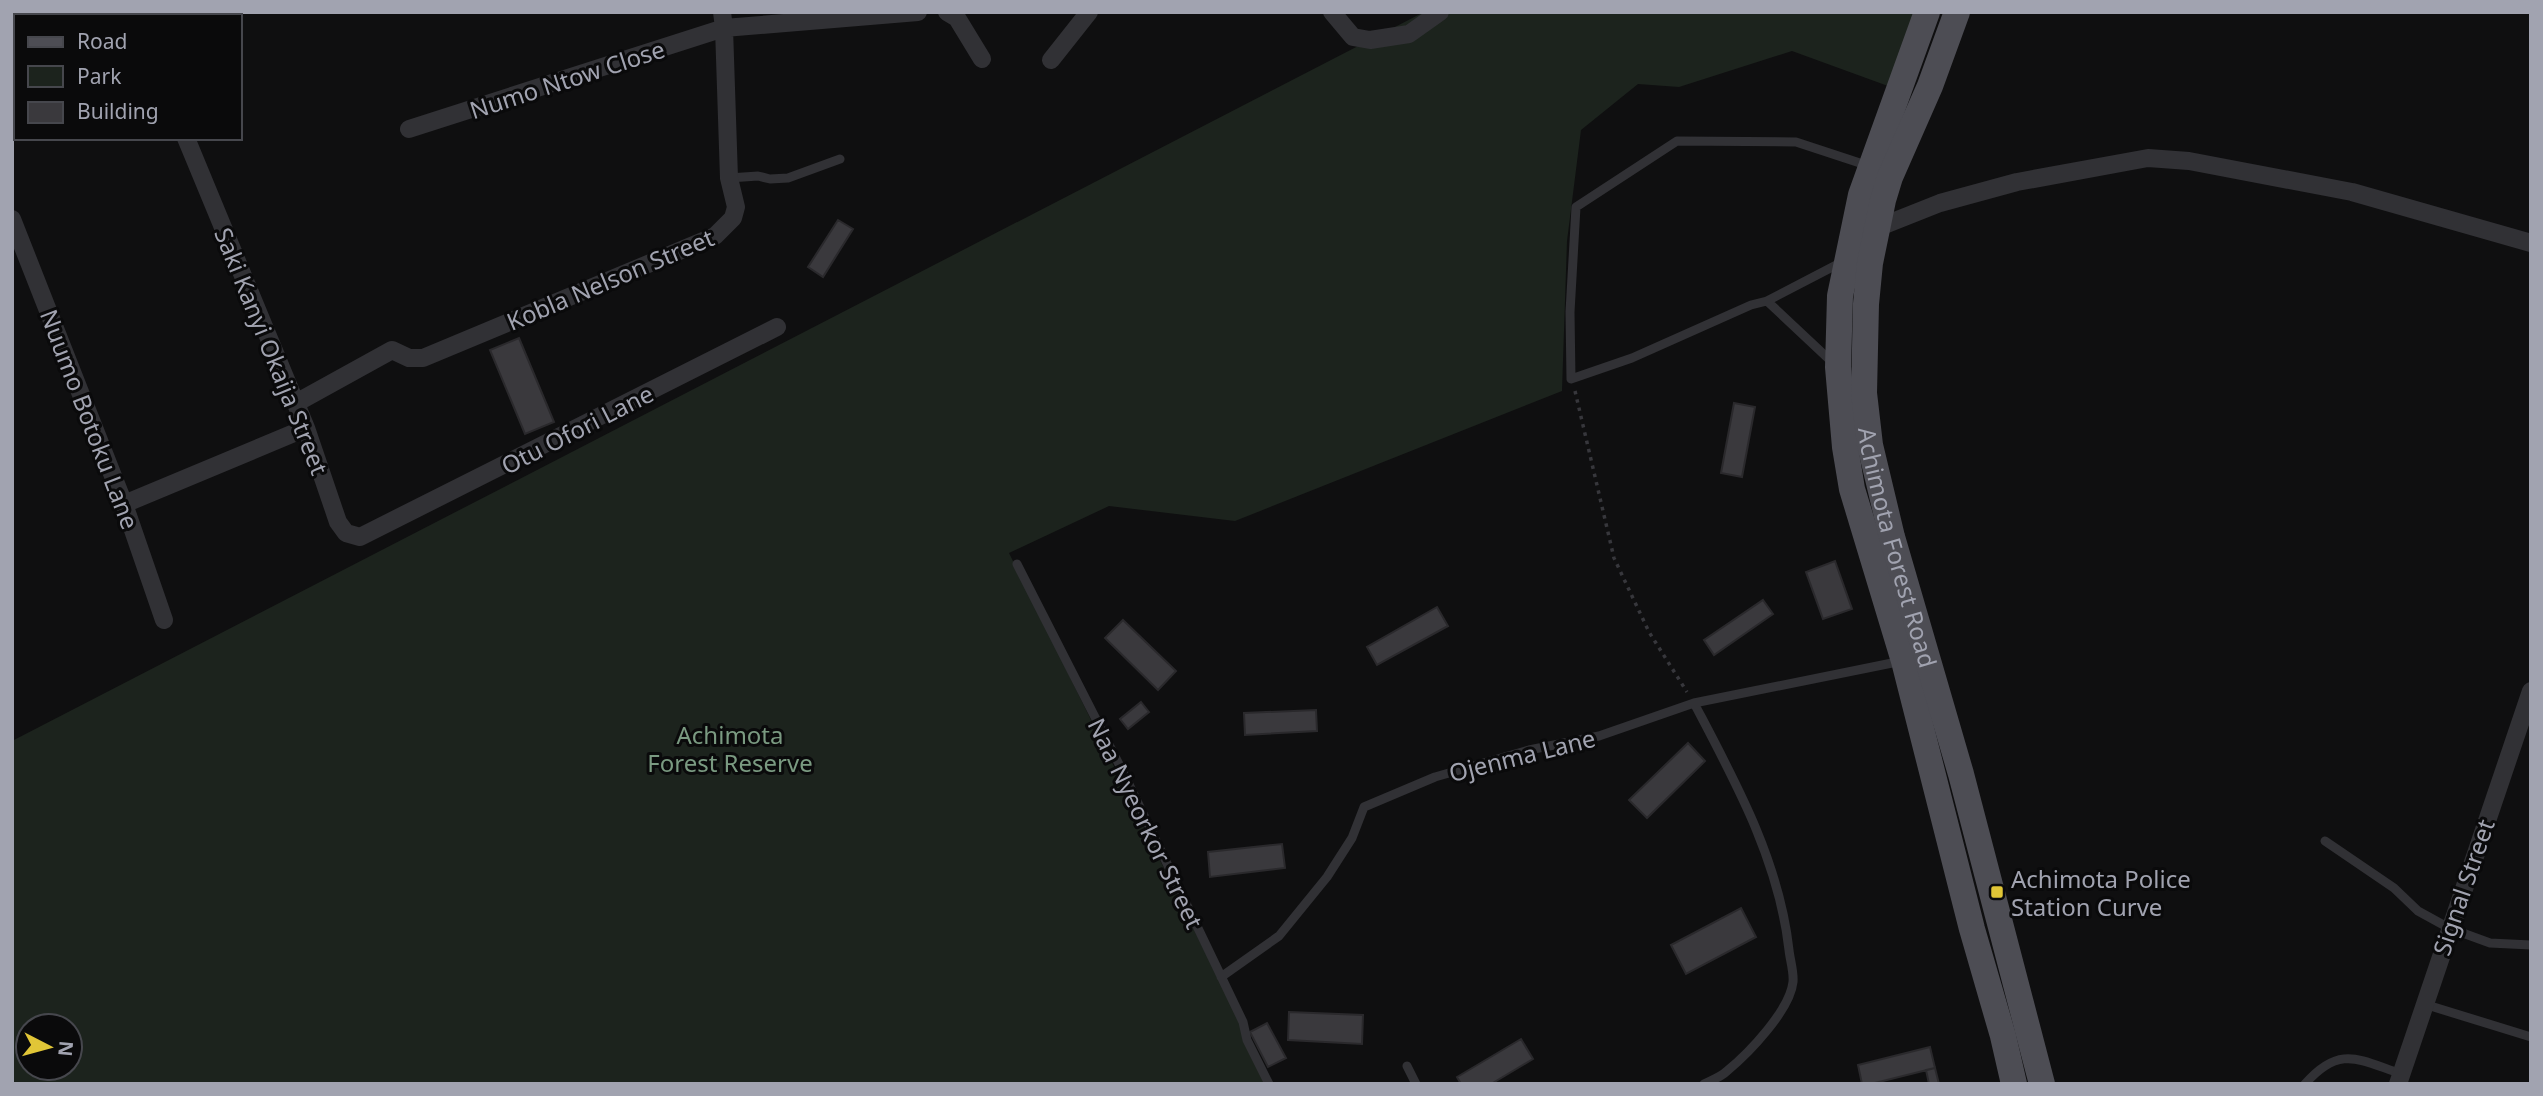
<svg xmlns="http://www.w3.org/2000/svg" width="2543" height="1096" viewBox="0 0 2543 1096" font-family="'Noto Sans',sans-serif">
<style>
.green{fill:#1c231d;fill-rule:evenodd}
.building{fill:#3a393d;stroke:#2a292c;stroke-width:2}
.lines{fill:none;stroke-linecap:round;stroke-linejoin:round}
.path{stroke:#37373c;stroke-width:3.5;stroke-dasharray:3.5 5;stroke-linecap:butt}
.service{stroke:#313135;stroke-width:9}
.minor{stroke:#313135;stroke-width:18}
.primary{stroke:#4d4d54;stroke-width:26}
.poi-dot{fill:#e1c637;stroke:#0a0a0b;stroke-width:2.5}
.labels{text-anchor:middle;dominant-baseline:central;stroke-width:6;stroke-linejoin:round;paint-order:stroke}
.street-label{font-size:24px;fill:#a1a3b0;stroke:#0a0a0b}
.park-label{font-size:24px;fill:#7a9a81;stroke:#0a0a0b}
.poi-label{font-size:24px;fill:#a1a3b0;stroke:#0a0a0b;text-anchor:start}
</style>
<rect width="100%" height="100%" fill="#0f0f10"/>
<path class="green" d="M1424,12H1918L1888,86L1792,51L1679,87L1638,84L1581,130L1567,241L1562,391L1235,521L1109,506L1009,553L1270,1084H12V741ZM28,1026H70V1068H28Z"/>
<path class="building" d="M838,220L853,229L823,277L808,267Z
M519,338L554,422L525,434L490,350Z
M1734,403L1755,407L1742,477L1721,473Z
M1835,561L1852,609L1823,619L1806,572Z
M1763,600L1773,614L1714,655L1704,640Z
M1437,607L1448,626L1377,665L1367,647Z
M1123,620L1176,671L1158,690L1105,638Z
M1141,702L1149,712L1128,729L1120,719Z
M1316,710L1317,731L1245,735L1244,713Z
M1688,743L1705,761L1647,818L1629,800Z
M1282,844L1285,868L1210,877L1208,852Z
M1741,908L1756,937L1686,974L1671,945Z
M1289,1012L1363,1015L1362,1044L1288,1040Z
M1267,1023L1286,1058L1268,1067L1250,1032Z
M1521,1039L1533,1059L1491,1084H1461L1457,1077Z
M1930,1047L1935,1068L1871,1084H1862L1858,1065Z
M1935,1068L1939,1084H1929L1926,1070Z"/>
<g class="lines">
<path class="path" d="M1575,391L1614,558L1649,632L1687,692"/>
<path class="service" d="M729,178L758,176L770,179L788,178L840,159
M1842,262L1767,301L1751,305L1632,358L1571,379L1570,312L1576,207L1677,141L1796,142L1869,166
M1767,301L1832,362
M1017,564L1125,776L1243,1022L1247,1040L1269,1084
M1694,703C1735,781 1779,860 1789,950C1790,960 1794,972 1793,982C1790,1010 1749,1053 1727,1071C1721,1077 1712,1080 1704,1084
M2325,841L2394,888L2418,911L2449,928L2490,943L2531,945
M1221,977L1279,936L1327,877L1352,838L1364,807L1435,777L1529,750L1599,736L1694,703L1902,661
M2424,1004L2531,1037
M1407,1066L1416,1084
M2305,1084C2340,1044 2359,1060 2402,1074"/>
<path class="minor" d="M947,12L957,18L982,59
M1332,12L1353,37L1370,40L1409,34L1440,12
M171,16L180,12
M1051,60L1089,12
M12,93L16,92
M409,129L724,28L918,12
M186,138L306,428L338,522L346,533L360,537L777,327
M12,219L124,504L164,620
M1877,228L1940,203L2017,182L2148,158L2189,161L2352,192L2531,243
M296,403L392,350L409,358H423L715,236L733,218L736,207L729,178L724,28L722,12
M124,504L306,428
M2398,1084L2531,691"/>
<g class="primary">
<path d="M1927,12L1861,195L1840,296L1838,367L1845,447L1852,489L1904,661L1972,929L2003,1036L2014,1084"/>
<path id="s1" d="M1957,12L1930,86L1890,177L1883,200L1870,263L1866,304L1864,393L1870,445L1892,537L1961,774L2042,1084"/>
</g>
</g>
<rect class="poi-dot" x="1990" y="885" width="14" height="14" rx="3.5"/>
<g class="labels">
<g class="street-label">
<text transform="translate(567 79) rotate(-18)">Numo Ntow Close</text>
<text transform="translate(610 279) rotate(-23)">Kobla Nelson Street</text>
<text transform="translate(272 351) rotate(68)">Saki Kanyi Okaija Street</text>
<text transform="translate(90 419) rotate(69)">Nuumo Botoku Lane</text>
<text transform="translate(577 429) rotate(-27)">Otu Ofori Lane</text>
<text stroke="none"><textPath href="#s1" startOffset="555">Achimota Forest Road</textPath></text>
<text transform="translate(1522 755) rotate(-14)">Ojenma Lane</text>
<text transform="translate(1146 823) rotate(64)">Naa Nyeorkor Street</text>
<text transform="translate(2463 887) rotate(-71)">Signal Street</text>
</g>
<g class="park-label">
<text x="730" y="734">Achimota<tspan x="730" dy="28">Forest Reserve</tspan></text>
</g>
<g class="poi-label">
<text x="2011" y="878">Achimota Police<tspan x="2011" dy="28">Station Curve</tspan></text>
</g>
</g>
<rect width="2543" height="1096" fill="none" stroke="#a1a3b0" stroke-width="28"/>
<rect x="14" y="14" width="228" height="126" fill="#0a0a0b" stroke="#46474d" stroke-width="2"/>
<rect x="28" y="37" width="35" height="10" fill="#4d4d54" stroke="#46474d" stroke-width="2"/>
<text x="77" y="49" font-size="21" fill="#a1a3b0">Road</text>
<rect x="28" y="66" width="35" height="21" fill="#1c231d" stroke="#46474d" stroke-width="2"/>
<text x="77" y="84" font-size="21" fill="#a1a3b0">Park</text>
<rect x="28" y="102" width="35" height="21" fill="#3a393d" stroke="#46474d" stroke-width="2"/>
<text x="77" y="119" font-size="21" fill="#a1a3b0">Building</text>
<g transform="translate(49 1047) rotate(96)"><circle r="33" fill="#0a0a0b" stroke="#46474d" stroke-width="2"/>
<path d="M0-5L12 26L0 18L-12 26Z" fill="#e1c637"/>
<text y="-10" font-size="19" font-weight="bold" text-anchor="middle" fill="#a1a3b0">N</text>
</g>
</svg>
